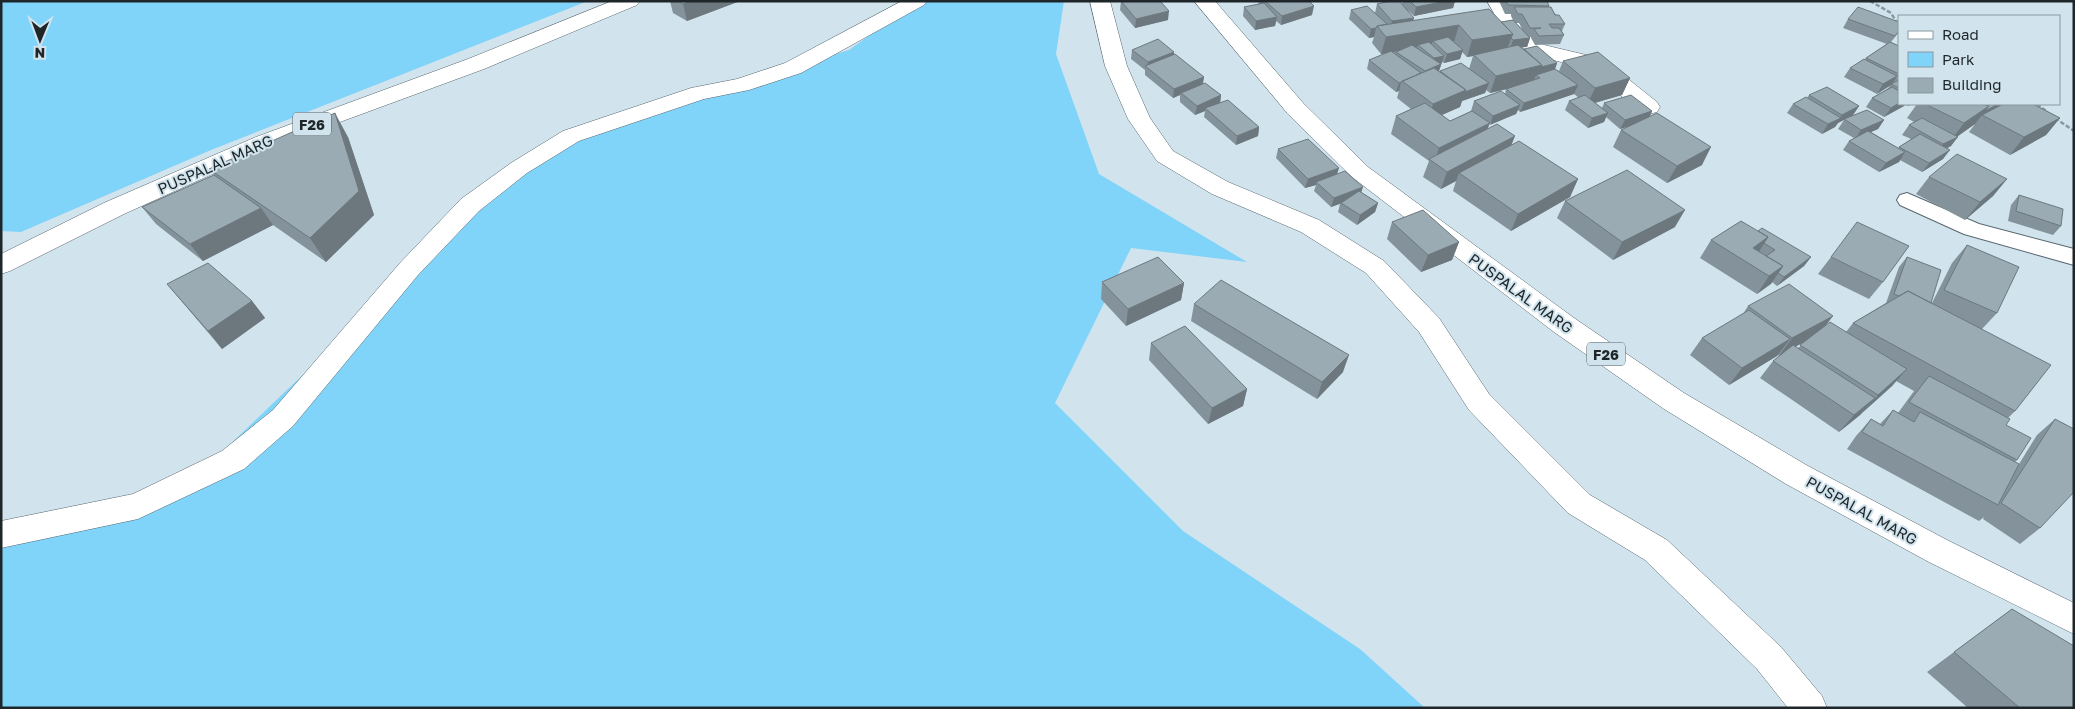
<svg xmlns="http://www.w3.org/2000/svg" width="2075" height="709" viewBox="0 0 2075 709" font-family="'Golos Text',sans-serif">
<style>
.green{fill:#80d3f9}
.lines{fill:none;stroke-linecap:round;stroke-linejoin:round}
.lane-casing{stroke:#57676f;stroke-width:2}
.street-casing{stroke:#57676f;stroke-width:1}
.primary-casing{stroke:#57676f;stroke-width:1}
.path{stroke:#8a989f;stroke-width:2.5;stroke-dasharray:4.5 2;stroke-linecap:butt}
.lane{fill:#fff;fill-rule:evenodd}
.street{fill:#fff;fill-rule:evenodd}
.primary{fill:#fff;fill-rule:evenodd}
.wall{fill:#84939b;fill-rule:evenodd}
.shaded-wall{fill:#6c787e}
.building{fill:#9aabb4;stroke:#6c787e}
.labels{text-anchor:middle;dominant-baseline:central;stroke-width:4;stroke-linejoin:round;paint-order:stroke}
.shield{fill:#d1e4ed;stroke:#545f64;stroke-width:1}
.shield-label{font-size:14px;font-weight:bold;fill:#1f262a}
.street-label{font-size:15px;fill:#1f262a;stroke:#d1e4ed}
</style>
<rect width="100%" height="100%" fill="#d1e4ed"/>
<path class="green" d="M1,1H588L211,150L21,232L1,231Z
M918,1H1064L1056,54L1099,174L1247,262L1131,248L1055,403L1183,531L1360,649L1425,708H1V544L199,474L546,142L849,50Z"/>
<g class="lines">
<g class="lane-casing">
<path id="lane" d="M1907,193L1979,224L2074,249V265L1964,234L1900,205L1897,200L1900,195Z"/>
</g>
<g class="street-casing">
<path id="street" d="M902,1H927L924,5L801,73L749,90L704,99L579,141L527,173L479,211L418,275L293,426L244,469L138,519L1,548V521L133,494L222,451L273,410L400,263L461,199L511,163L563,131L691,88L737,79L785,63Z
M1090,1H1110L1127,66L1150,118L1173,151L1228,182L1319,220L1384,261L1439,318L1489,394L1590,495L1667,540L1781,647L1822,696L1827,708H1788L1757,669L1645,560L1568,513L1469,410L1419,332L1366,273L1301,232L1212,194L1157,161L1128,119L1105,66Z
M1487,1H1507L1518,22L1544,45L1603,59L1657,102L1660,107L1657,112L1649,114L1641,112L1588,69L1530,54L1503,29Z"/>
</g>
<g class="primary-casing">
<path id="primary" d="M612,1H640L637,5L484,69L272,147L124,214L10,271L1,274V254L106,202L256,137L468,59Z
M1194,1H1215L1304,104L1368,167L1574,318L1684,393L1808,466L1949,541L2074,603V634L1927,561L1786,484L1664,409L1554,332L1352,177L1288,114Z"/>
</g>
<path class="path" d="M1870,1L1891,13L1899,26
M2037,104L2046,111
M2055,118L2074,131"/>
<use href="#lane" class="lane"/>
<use href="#street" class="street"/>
<use href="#primary" class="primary"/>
</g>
<path class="wall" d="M670,1H740L687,21L673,13Z
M1121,1L1168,20L1135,28L1120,10Z
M1259,1H1309L1312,15L1281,25L1276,21L1275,26L1255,30L1243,16L1244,7L1258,5Z
M1402,1H1455L1453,8L1414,16L1405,8L1413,20L1501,22L1513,20L1511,16V14H1505L1499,1H1547L1549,6V7L1565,24L1562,31L1564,35L1560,44L1535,45L1531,38V37H1530V38L1527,47H1521L1523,49L1557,63L1555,69L1559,71L1563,61L1630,78L1622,95L1595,103L1602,108L1604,103L1652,111L1650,116L1702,165L1667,183L1613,147L1621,130L1629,126L1620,129L1606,117L1604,122L1588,128L1565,110L1569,101L1579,98L1574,94L1520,112L1518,110L1516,114L1489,124L1487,129L1512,145L1578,179L1570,197L1511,231L1453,191L1456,181L1441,189L1423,177L1429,161L1391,134L1396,116L1411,109L1397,98L1399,91L1396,92L1367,69L1369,60L1387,53L1381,54L1372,43L1374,37L1369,38L1349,19L1351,10L1375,13L1377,4H1402ZM1516,23H1519L1522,29ZM1462,52L1467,57L1473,56L1469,69L1439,71L1442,62L1444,63L1460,59ZM1506,89L1505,94L1474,101L1471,111L1450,121L1442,115L1460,107L1462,101L1485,93L1486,90L1490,93Z
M1848,19L1899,22V32L1891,42L1899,46V104H1913L1908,106L1905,104L1904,106L1884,117L1866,107L1872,98L1887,89L1890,86L1877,94L1844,77L1850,68L1865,59L1866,58L1887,44L1843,28Z
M1132,50L1174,52V55L1204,77L1203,84L1221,95L1220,102L1259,127L1258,136L1236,145L1204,117L1205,111L1195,115L1180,102V95L1173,98L1145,75V70L1131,59Z
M1809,95L1859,106L1853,115L1884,120L1878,129L1871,132L1898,148L1911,139L1902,135L1909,125L1914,122L1907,118L1917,104H2033L2060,118L2046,135L2010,155L1969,132L1975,124L1957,136L1951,146L1947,148L1943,159L1922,172L1900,160L1899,162L1879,172L1843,150L1849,141L1854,138L1838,129L1844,120L1838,123L1835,127L1822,134L1787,113L1793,104L1807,98Z
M348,137L374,215L326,262L273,225L203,261L156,224L142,207L214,175L209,169Z
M1278,149L1337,174L1361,193L1378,203L1375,212L1357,225L1338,212L1340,204L1331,207L1314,191L1316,185L1305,188L1276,158Z
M1929,177L2007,179L1993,196L1965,220L1916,194Z
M2019,195L2061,226L2053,235L2008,221L2011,205Z
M1565,201L1675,227L1613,260L1557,218Z
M1392,222L1459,242L1452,260L1421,272L1387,239Z
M1758,231L1811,257L1804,266L1777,286L1772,282L1757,294L1700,258L1711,240Z
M1967,245L1997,313L1982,329L2015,411L2008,418L2006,425L2017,460L2015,462L2019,464L2037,435L2055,419L2040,528L2020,544L1983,519L1984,517L1979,521L1847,449L1856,436L1871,419L1880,424L1893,410L1898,413L1914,391L1896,381L1892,386L1860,415L1839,432L1760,378L1773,361L1779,356L1778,355L1777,356L1729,385L1690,355L1702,338L1743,314L1748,306L1826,325L1846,332L1853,323L1886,303L1899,267L1907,257L1932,303L1952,263ZM1806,341L1798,348L1795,347Z
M1831,257L1883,282L1869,299L1818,274Z
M1102,282L1184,283L1181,300L1126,326L1101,299Z
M167,284L252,301L265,318L222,349Z
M1194,304L1343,372L1317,399L1191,321Z
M1151,343L1247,389L1243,406L1208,424L1149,360Z
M2012,609L2074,708H1968L1927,672Z"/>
<path class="shaded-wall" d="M690,1H740L687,21L683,4Z
M1447,1H1455L1453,8L1414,16L1416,7Z
M1314,6L1312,15L1281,25L1282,16Z
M1169,11L1168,20L1135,28L1136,19Z
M1277,17L1275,26L1255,30L1256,21Z
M1414,18L1412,27L1390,30L1392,21Z
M1459,25L1454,42L1433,41L1431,46L1418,45L1417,48L1381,54L1386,37Z
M1376,28L1374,37L1369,38L1371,29Z
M1513,34L1506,51L1474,55L1473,56L1467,57L1472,40Z
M1530,38L1527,47L1510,49L1513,40Z
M1463,50L1460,59L1444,63L1447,54Z
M1174,52L1173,61L1147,67L1148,62Z
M1444,56L1438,74L1431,68L1434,58Z
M1557,63L1554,72L1536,75L1533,83L1490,93L1496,76L1542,65Z
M1897,76L1892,84L1877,94L1883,84Z
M1204,77L1202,86L1181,93L1180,95L1173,98L1174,89Z
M1630,78L1622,95L1587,105L1595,88Z
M1401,82L1399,91L1396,92L1399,83Z
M1489,83L1485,93L1462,101L1460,107L1428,121L1433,104L1466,90Z
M1578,85L1574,94L1520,112L1524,103Z
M1221,95L1220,104L1205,108V111L1195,115L1197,106Z
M1899,103L1905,104L1904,106L1884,117L1891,108Z
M1998,104H2004L1982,115L1975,124L1954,139L1958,137L1951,146L1936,154L1943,144L1951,140L1964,123L1989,106Z
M1520,105L1516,114L1490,125L1493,116Z
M1859,106L1853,115L1838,123L1835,127L1822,134L1828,124L1839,119L1842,115Z
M1652,111L1648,121L1620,129L1625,120Z
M335,113L348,137L374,215L326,262L310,238Z
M1608,113L1604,122L1588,128L1592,118Z
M2060,118L2046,135L2010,155L2024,137Z
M1884,120L1878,129L1855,139L1861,130Z
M1490,123L1483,140L1434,163L1439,148Z
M1259,127L1258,136L1236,145L1237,136Z
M1515,136L1508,154L1459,173L1456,181L1441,189L1447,172Z
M1711,147L1702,165L1667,183L1677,166Z
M1950,150L1943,159L1922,172L1929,163Z
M1905,152L1899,162L1879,172L1886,163Z
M1339,168L1336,178L1316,182V185L1305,188L1308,179Z
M1578,179L1570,197L1511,231L1518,214Z
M2007,179L1993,196L1965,220L1980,202Z
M1363,187L1360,196L1331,207L1334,198Z
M1378,203L1375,212L1357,225L1360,215Z
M261,208L273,225L203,261L190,244Z
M1685,210L1675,227L1613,260L1622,242Z
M1768,237L1757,255L1753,248Z
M1459,242L1452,260L1421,272L1428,255Z
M1811,257L1804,266L1777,286L1784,277Z
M1783,266L1771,284L1757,294L1769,276Z
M1184,283L1181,300L1126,326L1128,309Z
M252,301L265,318L222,349L208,331Z
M1833,316L1820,333L1779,356L1792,338Z
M1790,339L1777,356L1729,385L1742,368Z
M1349,355L1343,372L1317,399L1322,382Z
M1907,369L1892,386L1863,412L1878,395Z
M1247,389L1243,406L1208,424L1212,408Z
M1875,398L1860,415L1839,432L1854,415Z"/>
<path class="building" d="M678,1H690L683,4Z
M1121,1H1160L1169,11L1136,19Z
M1265,1H1309L1314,6L1282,16Z
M1391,1H1399L1414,18L1392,21L1377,4Z
M1410,1H1447L1416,7Z
M1506,1H1547L1549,6L1508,5Z
M1264,3L1277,17L1256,21L1244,7Z
M1367,6L1387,24L1377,26L1376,28L1371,29L1351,10Z
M1514,7H1551L1555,15H1559L1565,24H1549L1552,28H1559L1564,35L1539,36L1534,29L1541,28H1530L1522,14H1518Z
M1858,7L1899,22V31L1895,36L1848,19Z
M1489,9L1513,34L1472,40L1459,25L1386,37L1377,26Z
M1513,20L1530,38L1513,40L1511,38L1513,34L1501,22Z
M1448,37L1463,50L1447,54L1433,41Z
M1158,39L1174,52L1148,62L1132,50Z
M1429,42L1444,56L1434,58L1418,45Z
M1890,42L1899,46V74L1866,58Z
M1412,45L1441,64L1425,71L1396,52Z
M1518,45L1542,65L1496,76L1474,55Z
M1537,46L1557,63L1541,67L1542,65L1524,49Z
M1391,51L1421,73L1399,83L1369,60Z
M1598,52L1630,78L1595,88L1563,61Z
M1175,54L1204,77L1174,89L1145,66Z
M1864,59L1897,76L1883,84L1850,68Z
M1461,63L1489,83L1465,92L1466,90L1440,71Z
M1434,68L1466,90L1433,104L1402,81Z
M1555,69L1578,85L1524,103L1506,89L1540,78L1536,75Z
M1899,80V88L1891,84Z
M1205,83L1221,95L1197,106L1181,93Z
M1827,87L1859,106L1842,115L1809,95Z
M1892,87L1899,91V103L1891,108L1872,98Z
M1501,91L1520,105L1493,116L1474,101Z
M1585,95L1608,113L1592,118L1569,101Z
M1631,95L1652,111L1625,120L1604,103Z
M1806,97L1841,118L1828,124L1793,104Z
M1228,100L1259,127L1237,136L1205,108Z
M1425,103L1450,121L1472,111L1490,123L1439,148L1396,116Z
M1925,104H1983L1989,106L1964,123Z
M1983,104H1998L1985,111L1989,106Z
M2003,104H2033L2060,118L2024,137L1982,115Z
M1867,110L1884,120L1861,130L1844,119Z
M335,113L359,191L310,238L209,169Z
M1657,113L1711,147L1677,166L1621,130Z
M1922,118L1958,137L1943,144L1909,125Z
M1497,124L1515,136L1447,172L1429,159Z
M1868,131L1905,152L1886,163L1849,141Z
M1920,134L1950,150L1929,163L1899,147Z
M1308,139L1339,168L1308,179L1278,149Z
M1519,141L1578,179L1518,214L1459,173Z
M1957,154L2007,179L1980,202L1929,177Z
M1627,170L1685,210L1622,242L1565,201Z
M1345,171L1363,187L1334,198L1316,182Z
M214,175L261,208L190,244L142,207Z
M1359,191L1378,203L1360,215L1341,203Z
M2019,195L2063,209L2061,226L2016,211Z
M1423,210L1459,242L1428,255L1392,222Z
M1741,221L1768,237L1753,248L1783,266L1769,276L1711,240Z
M1857,222L1909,246L1883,282L1831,257Z
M1762,228L1811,257L1784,277L1778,273L1783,266L1766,256L1775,250L1764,243L1768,237L1758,231Z
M1967,245L2019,267L1997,313L1944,290Z
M1158,257L1184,283L1128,309L1102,282Z
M1907,257L1941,270L1931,303L1908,291L1899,296L1894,294Z
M208,263L252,301L208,331L167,284Z
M1221,280L1349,355L1322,382L1194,304Z
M1789,284L1833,316L1792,338L1748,306Z
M1908,291L2051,365L2015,411L1853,323Z
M1749,310L1790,339L1742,368L1702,338Z
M1830,322L1907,369L1878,395L1800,345Z
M1185,326L1247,389L1212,408L1151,343Z
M1793,345L1875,398L1854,415L1773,361Z
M1929,376L2010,419L2006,425L2031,438L2017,460L1909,402Z
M1893,410L1914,422L1920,412L2019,464L1998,505L1862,432L1871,419L1883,426Z
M2055,419L2074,429V492L2040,528L2001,503Z
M2012,609L2074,646V708H2020L1954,652Z"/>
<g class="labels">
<g class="shield">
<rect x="293" y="112.5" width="38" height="23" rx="4"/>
<rect x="1587" y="342.5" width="38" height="23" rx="4"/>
</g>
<g class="shield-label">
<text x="312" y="124">F26</text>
<text x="1606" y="354">F26</text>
</g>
<g class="street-label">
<text transform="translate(215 164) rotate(-24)">PUSPALAL MARG</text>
<text transform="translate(1521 293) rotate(36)">PUSPALAL MARG</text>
<text transform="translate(1862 510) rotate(29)">PUSPALAL MARG</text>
</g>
</g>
<rect width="2075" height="709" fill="none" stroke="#1f262a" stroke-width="5"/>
<rect x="1898" y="15" width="162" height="90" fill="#d1e4ed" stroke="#8a989f"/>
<rect x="1908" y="31" width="25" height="8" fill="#ffffff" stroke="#8a989f"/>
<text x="1942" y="40" font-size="15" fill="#1f262a">Road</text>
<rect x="1908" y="52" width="25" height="15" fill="#80d3f9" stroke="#8a989f"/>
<text x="1942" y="65" font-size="15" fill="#1f262a">Park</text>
<rect x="1908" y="78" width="25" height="15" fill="#9aabb4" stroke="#8a989f"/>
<text x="1942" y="90" font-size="15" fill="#1f262a">Building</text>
<g transform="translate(40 40) rotate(181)" stroke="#d1e4ed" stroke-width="4" paint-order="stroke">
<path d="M0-4L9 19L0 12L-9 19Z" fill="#1f262a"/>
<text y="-8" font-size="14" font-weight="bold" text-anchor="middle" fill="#1f262a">N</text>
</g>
</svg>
